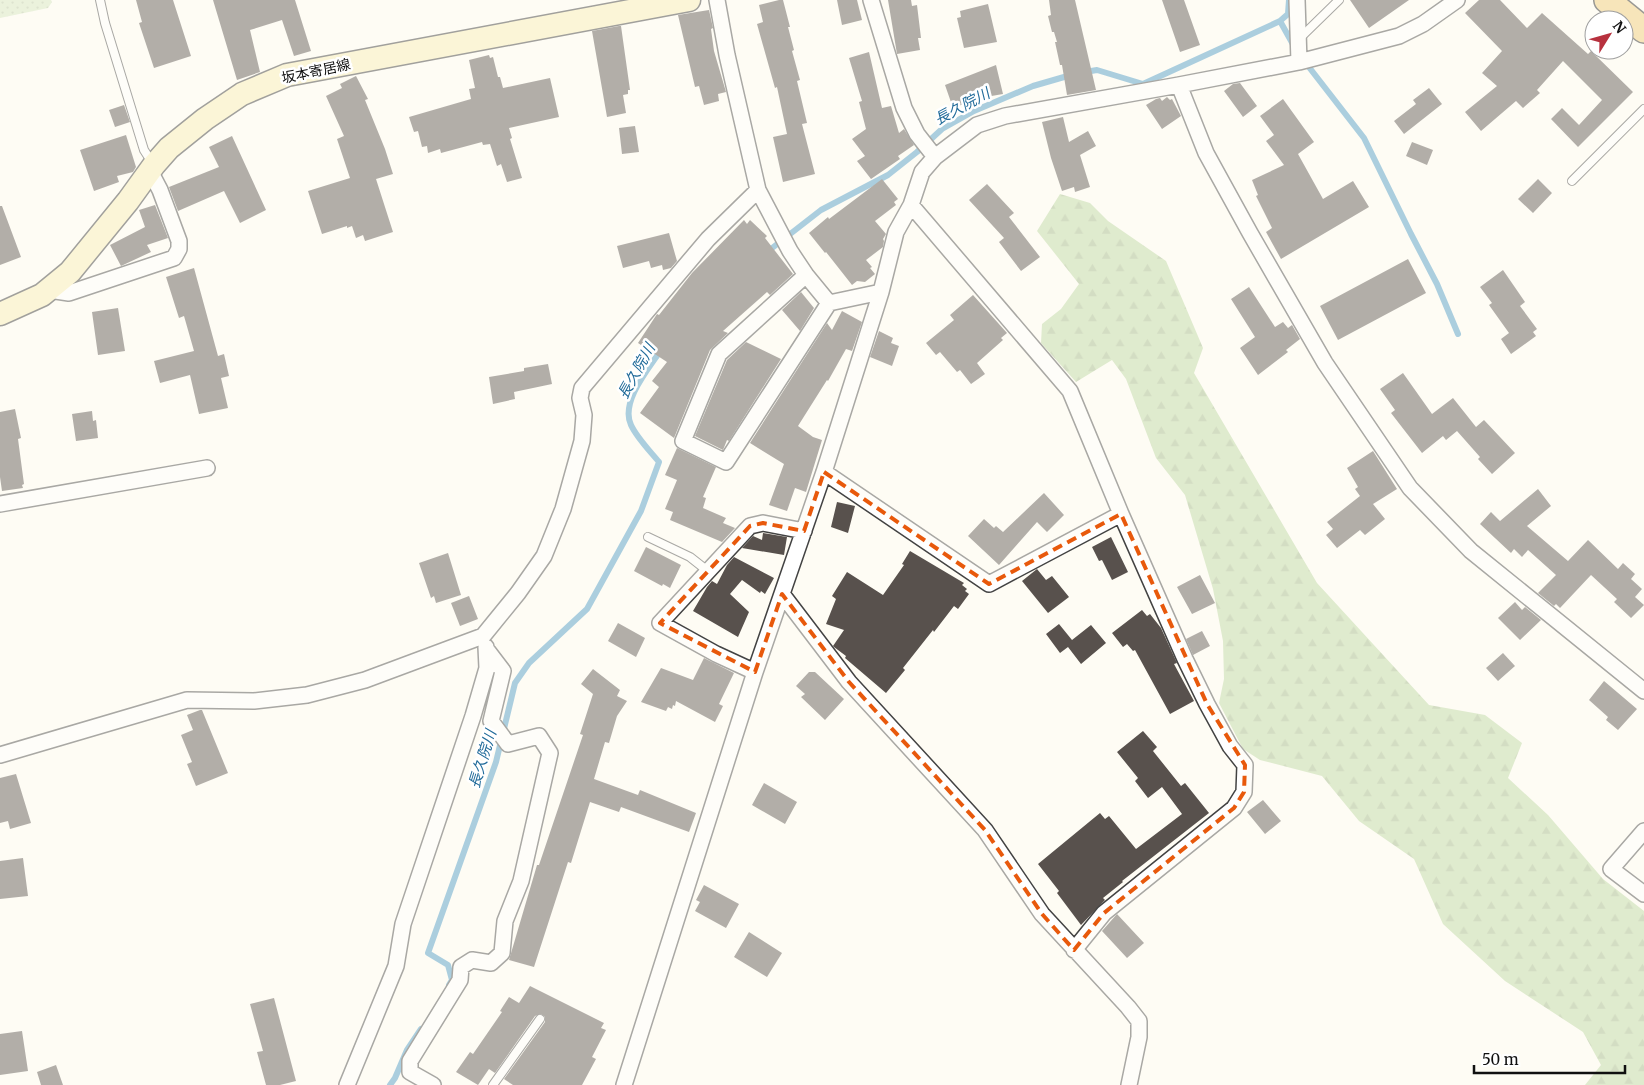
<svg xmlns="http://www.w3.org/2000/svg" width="1644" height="1085" viewBox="0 0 1644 1085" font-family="Merriweather,'Noto Sans JP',serif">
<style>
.grass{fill:url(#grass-dots)}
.forest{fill:url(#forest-firs)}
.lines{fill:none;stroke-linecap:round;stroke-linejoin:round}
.stream{stroke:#4898c4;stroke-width:6}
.building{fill:#58514d}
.lane-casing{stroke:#434343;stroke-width:10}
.street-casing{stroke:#434343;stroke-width:18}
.secondary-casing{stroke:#323232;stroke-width:25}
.primary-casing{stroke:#212121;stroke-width:28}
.lane{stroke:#fff;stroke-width:8}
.street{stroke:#fff;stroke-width:15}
.secondary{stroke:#f9eeb3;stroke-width:22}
.primary{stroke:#efcb73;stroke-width:25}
.marked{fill:none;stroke:#e8590c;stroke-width:4;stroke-dasharray:10 6;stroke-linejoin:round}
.labels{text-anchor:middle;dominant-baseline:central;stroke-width:5;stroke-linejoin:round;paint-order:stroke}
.street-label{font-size:14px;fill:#101010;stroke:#fff}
.water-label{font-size:15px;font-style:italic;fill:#216b9a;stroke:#fff}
</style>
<defs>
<pattern id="grass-dots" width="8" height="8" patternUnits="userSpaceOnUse" patternTransform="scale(1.25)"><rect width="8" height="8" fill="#d5e7bf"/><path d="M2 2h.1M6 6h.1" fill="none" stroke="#b6c5a3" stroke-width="1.8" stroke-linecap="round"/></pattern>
<pattern id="forest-firs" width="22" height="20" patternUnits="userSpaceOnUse" patternTransform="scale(1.25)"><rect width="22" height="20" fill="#bbd79f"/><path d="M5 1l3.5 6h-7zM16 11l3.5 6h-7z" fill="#a0b888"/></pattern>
</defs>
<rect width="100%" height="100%" fill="#fefcf4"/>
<path class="grass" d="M0,0H51L52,2L48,8L0,18Z"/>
<path class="forest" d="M1060,194L1090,203L1108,221L1166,261L1203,348L1194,373L1317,583L1429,705L1485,715L1522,743L1508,778L1548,815L1603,879L1644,911V1085H1585L1601,1065L1583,1032L1505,981L1443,924L1414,859L1359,821L1322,776L1260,760L1243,749L1219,703L1224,679L1223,641L1213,589L1185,495L1156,458L1126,379L1112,360L1076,382L1041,343L1042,324L1061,309L1079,284L1037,231Z"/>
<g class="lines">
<path class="stream" d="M1280,21L1295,48
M1305,62L1364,138L1411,234L1437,284L1458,334
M1085,72L1097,70L1143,84L1280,21L1288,14L1289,0
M767,252L821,210L888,175L917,152L942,129L974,111L1033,86L1071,75
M449,985L452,980L448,965L428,953L496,762L515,683L529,663L587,609L641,511L659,462C650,451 637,438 631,425C620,402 649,368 661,350
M390,1085L395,1078L407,1050L421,1029"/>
</g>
<path class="building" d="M136,0H173L191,56L154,68L139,23L142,22Z
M213,0H295L311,51L294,56L282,20L250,30L260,72L237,80Z
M779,0H783L790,27H788L794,50L792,51L800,80L797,81L807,123L802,124L815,174L783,182L773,137L787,134L777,87L775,88L757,24L763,22L759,5Z
M837,0H857L862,20L842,25Z
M888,0H911L912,6L917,5L921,38H918L920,50L897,54Z
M1049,0H1075L1096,90L1067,95L1062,65H1060L1055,42H1057L1054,32H1052L1048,16L1051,15Z
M1162,0H1184L1200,45L1180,52Z
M1350,0H1409L1369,28Z
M1479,0H1500L1527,28L1542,13L1588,54L1591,51L1633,92L1578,147L1551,119L1562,108L1579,125L1602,100L1563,61L1537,90L1540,93L1523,108L1516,101L1481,131L1465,112L1497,86L1482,73L1502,51L1465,13Z
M988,4L997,42L964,48L957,18L961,17L960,11Z
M709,10L713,28L711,29L714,51L726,92L718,94L719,101L704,105L699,86L695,87L678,15Z
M619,26H621L630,90H628V94L623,95L626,113L607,117L592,31Z
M869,52L882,108L891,106L899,133L904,129L914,145L898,156L900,159L871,179L857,161L865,156L852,139L866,129L859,102L862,101L849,58Z
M489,55L490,58L493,57L498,77H500L503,88L550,78L559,117L509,128L512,138L510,139L522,178L507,182L501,164L497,166L490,144L483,145L482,142L441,153L440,149L428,153L427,146L422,147L418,131L414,132L409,117L471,99L469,89L475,88L469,60Z
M996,65L1003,94L980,98L953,108L945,85Z
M356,76L368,99L365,100L385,149L393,174L376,179L393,232L365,241L363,235L356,238L352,226L347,228V226L322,234L308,191L350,178L337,139L344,136L326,96L342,88L340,84Z
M1240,83L1257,106L1243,117L1224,91L1233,84Z
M1429,88L1442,104L1404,134L1394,121L1416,104L1413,100Z
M1167,97L1170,100L1172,99L1181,116L1162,129L1146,105L1156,99L1160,98L1162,101Z
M1283,99L1314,142L1298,154L1323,199L1353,181L1369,207L1281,259L1266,232L1272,228L1256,196L1258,195L1252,180L1284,165L1266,141L1274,135L1260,116Z
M124,105L130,122L115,127L109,110Z
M1063,117L1069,142L1088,131L1096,146L1080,155L1090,187L1075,192L1074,187L1062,191L1051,158L1042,122Z
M635,126L639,152L622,154L619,128Z
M126,135L136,167L133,172L117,176L119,182L94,191L80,150Z
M232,136L266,210L240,223L224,191L178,211L169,187L219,167L209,147Z
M1412,142L1433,150L1427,165L1406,156Z
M882,179L898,199L894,202L896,205L875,221L886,234L883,239L884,241L883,247L866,260L872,267L870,268L875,274L865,282L857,281L852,285L826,252L825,253L809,233L828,217L829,219Z
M1538,179L1552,193L1533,213L1518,199Z
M987,184L1014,213L1009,217L1040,257L1021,271L999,242L1004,238L969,200Z
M155,205L168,238L147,245L151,252L121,266L110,245L145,227L139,210Z
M0,206H2L21,257L0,265Z
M744,220L747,224L750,220L767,236L765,238L793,274L770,295L767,292L723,331L728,333L710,350L674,438L640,413L659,387L652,381L667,362L638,343L657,314L659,315L692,273Z
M669,233L677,261L671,268L663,270L662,265L651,268L649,261L623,268L617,246Z
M1408,259L1426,293L1338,340L1320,306Z
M194,268L218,356L224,354L229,376L221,378L228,408L199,414L190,375L160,383L154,361L194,351L184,316L179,318L166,277Z
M1503,270L1525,302L1520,306L1537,329L1533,332L1536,336L1511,354L1501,339L1509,333L1489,305L1492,303L1480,287Z
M1249,287L1275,327L1283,322L1288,328L1292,325L1300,339L1286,350L1288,352L1258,375L1240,348L1255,337L1231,299Z
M801,292L814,308L800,331L782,310Z
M973,295L1007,333L1001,338L1003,340L977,363L985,374L971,384L960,370L957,372L940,352L936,355L926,343L954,320L950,315Z
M118,308L125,351L98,355L92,312Z
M842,311L862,322L852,351L846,349L828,381L827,380L798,426L813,437L822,440L806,492L795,488L787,511L769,505L784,464L750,443L827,323L832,330Z
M879,331L893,338L891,343L899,346L892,366L870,357Z
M746,342L781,359L729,441L727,440L723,450L695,436L727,360Z
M548,364L552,384L514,392L515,399L493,404L489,377L524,371V368Z
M1403,373L1432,414L1453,398L1476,427L1484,420L1515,453L1492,474L1478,459L1480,457L1457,431L1446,440L1443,436L1422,453L1391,413L1395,410L1380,389Z
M15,409L21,438L18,439L24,484L22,485L23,488L2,491L0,477V412Z
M92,411L93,421L96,420L98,438L76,441L72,414Z
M677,448L716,467L703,497L706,498L703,508L726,518L723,523L735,528L722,542L670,520L673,512L665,509L677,480L665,475Z
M1373,451L1397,489L1373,504L1385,519L1365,535L1360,530L1337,548L1326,535L1333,529L1327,522L1360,496L1355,489L1358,487L1347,468Z
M1538,489L1551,506L1527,526L1568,561L1588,540L1618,569L1623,563L1635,574L1631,579L1642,589L1635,597L1644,605L1631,618L1614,602L1617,599L1591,575L1560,608L1556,604L1554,606L1538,593L1556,575L1528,550L1522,557L1514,549L1511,553L1480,524L1491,512L1500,521Z
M1044,493L1064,515L1047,532L1037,522L999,565L968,536L984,519L994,528L996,526L1003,532Z
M837,502L855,506L848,533L831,527Z
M763,533L787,537L784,555L742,548L753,536L762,540Z
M1111,537L1128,572L1112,580L1102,560L1099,561L1092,547Z
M646,547L681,565L670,588L663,584L662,586L634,571Z
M910,551L964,583L962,585L967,589L965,591L969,594L958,609L954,606L934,632L933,630L903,668L905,670L886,693L845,658L846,656L834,647L833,646L844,630L826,624L836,599L832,596L847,572L883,595L904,565L902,564Z
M448,553L461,595L436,603L434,596L431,598L419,563Z
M734,557L774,578L765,594L761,591L760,593L742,580L730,594L749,612L738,637L693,611L707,587L712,581L717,584L727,565Z
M1037,569L1046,580L1052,576L1069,597L1048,613L1022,581Z
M1200,575L1215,603L1192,614L1177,587Z
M469,596L478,619L460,626L451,603Z
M1515,602L1522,610L1525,607L1541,620L1520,640L1498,618Z
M1142,610L1147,616L1150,614L1161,628L1177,663L1174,664L1194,701L1170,714L1135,650L1133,651L1127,644L1123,647L1112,633Z
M618,623L645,638L636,657L608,641Z
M1059,624L1072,640L1091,625L1106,643L1081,664L1068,647L1060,653L1046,634Z
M1202,631L1210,646L1193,655L1186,639Z
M1503,653L1515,666L1498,681L1486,668Z
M704,658L734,673L719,704L723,706L715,722L676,701L675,706L673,705L672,709L668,707L666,711L641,702L661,668L693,680Z
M593,669L620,690L617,696L627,701L617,716L609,743L605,742L594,779L638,795L640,790L696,813L689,832L621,807L619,812L590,802L571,863L568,862L534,967L509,960L537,865H539L583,735L580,734L593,694L581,684Z
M809,672H815L844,699L825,720L801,697L805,694L796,686Z
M1604,681L1637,709L1618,730L1606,720L1608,717L1589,700Z
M200,710H202L228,773L196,786L187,764L192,762L181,735L193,730L187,715Z
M1143,731L1157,747L1153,751L1181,786L1185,783L1209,813L1122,881L1123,882L1103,898L1105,900L1081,925L1057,893L1059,891L1038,864L1100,813L1105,819L1109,816L1136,849L1182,814L1162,787L1148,798L1135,781L1138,778L1117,752Z
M16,774L31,823L10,829L8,821L0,823V778Z
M764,783L797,802L785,824L752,805Z
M1263,800L1281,821L1265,834L1247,812Z
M23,858L28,896L0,899V861Z
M704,885L739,904L726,928L695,911L700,902L696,900Z
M1117,914L1144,943L1127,958L1102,931Z
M749,932L782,953L767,977L734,957Z
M530,986L604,1023L601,1028L606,1030L592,1057L596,1059L582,1085H513L504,1079L545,1022V1017L541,1014L535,1016L495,1073L489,1069L478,1085L456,1072L470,1052L473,1054L502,1012L500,1011L509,997L519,1003Z
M274,998L296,1081L280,1085H266L257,1052L263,1051L250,1004Z
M22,1031L28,1071L0,1075V1034Z
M56,1065L63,1085H41L37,1072Z"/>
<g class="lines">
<g class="lane-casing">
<path id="lane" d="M100,0L105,23L144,150L153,164
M1299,39L1339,0
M1572,181L1644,109
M648,537L690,557L709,572
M493,1085L540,1019"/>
</g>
<g class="street-casing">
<path id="street" d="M717,0L727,55L758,190L790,251L806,275L829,303L881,292
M871,0L904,108L917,134L935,157
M1297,0L1299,62
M1179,85L1206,153L1250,233L1325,363L1410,488L1471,551L1644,691
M911,205L1070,391L1121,514L1185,659L1207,704L1230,746L1245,765L1244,792L1234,808L1104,913L1074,950
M806,275L719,354L683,441L726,462L829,303
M49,290L69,293L174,258L179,249V241L160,190L150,171
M824,472L989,584L1121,514
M0,504L207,468
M782,594L849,682L985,830L1042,914L1128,1007L1139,1021V1037L1129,1085
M755,672L716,654L660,623L750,526L763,523L804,531
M0,755L187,700L254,701L307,695L365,680L483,636L518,593L544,556L563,509L582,441L584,415L580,398L582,388L708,239L758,190
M1644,831L1611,869L1644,894
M347,1085L396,966L403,924L473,716L487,668L486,647
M433,1085L410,1072V1061L460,980L461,967L472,960L491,963L502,953L505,921L521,881L550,753L539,736L508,744L491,721L503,671L487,650
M624,1085L755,672L824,472L881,292L896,232L911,205L922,172L935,157L977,125L1005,116L1179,85L1299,62L1399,36L1423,24L1457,0"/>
</g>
<g class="secondary-casing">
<path id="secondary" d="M0,314L42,295L70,272L128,201L154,165L169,148L205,119L242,94L287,75L689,0"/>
</g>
<g class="primary-casing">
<path id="primary" d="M1607,0L1644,30"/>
</g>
<use href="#lane" class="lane"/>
<use href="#street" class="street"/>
<use href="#secondary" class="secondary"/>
<use href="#primary" class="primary"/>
</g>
<path d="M0 0H1644V1085H0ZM824,472L989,584L1121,514L1207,704L1245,765L1244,792L1234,808L1104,913L1074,950L1042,914L985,830L849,682L782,594L755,672L660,623L750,526L763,523L804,531Z" fill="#fefcf4" fill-opacity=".55" fill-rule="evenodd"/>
<path class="marked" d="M824,472L989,584L1121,514L1207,704L1245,765L1244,792L1234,808L1104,913L1074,950L1042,914L985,830L849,682L782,594L755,672L660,623L750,526L763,523L804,531Z"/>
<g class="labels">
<g class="street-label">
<text transform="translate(316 71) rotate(-12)">坂本寄居線</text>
</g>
<g class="water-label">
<text transform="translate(962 106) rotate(-28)">長久院川</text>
<text transform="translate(636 371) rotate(-61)">長久院川</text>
<text transform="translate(482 759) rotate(-73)">長久院川</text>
</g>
</g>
<g transform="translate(1609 35) rotate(53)"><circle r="24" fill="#ffffff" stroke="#9f9f9f"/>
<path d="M0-4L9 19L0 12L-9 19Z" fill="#b7313e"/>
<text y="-8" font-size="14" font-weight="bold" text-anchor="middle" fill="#101010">N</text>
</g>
<path d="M1474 1065v8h151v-8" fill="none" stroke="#101010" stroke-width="2.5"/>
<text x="1482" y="1065" font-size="15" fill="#101010" stroke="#ffffff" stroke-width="4" paint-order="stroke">50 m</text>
</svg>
